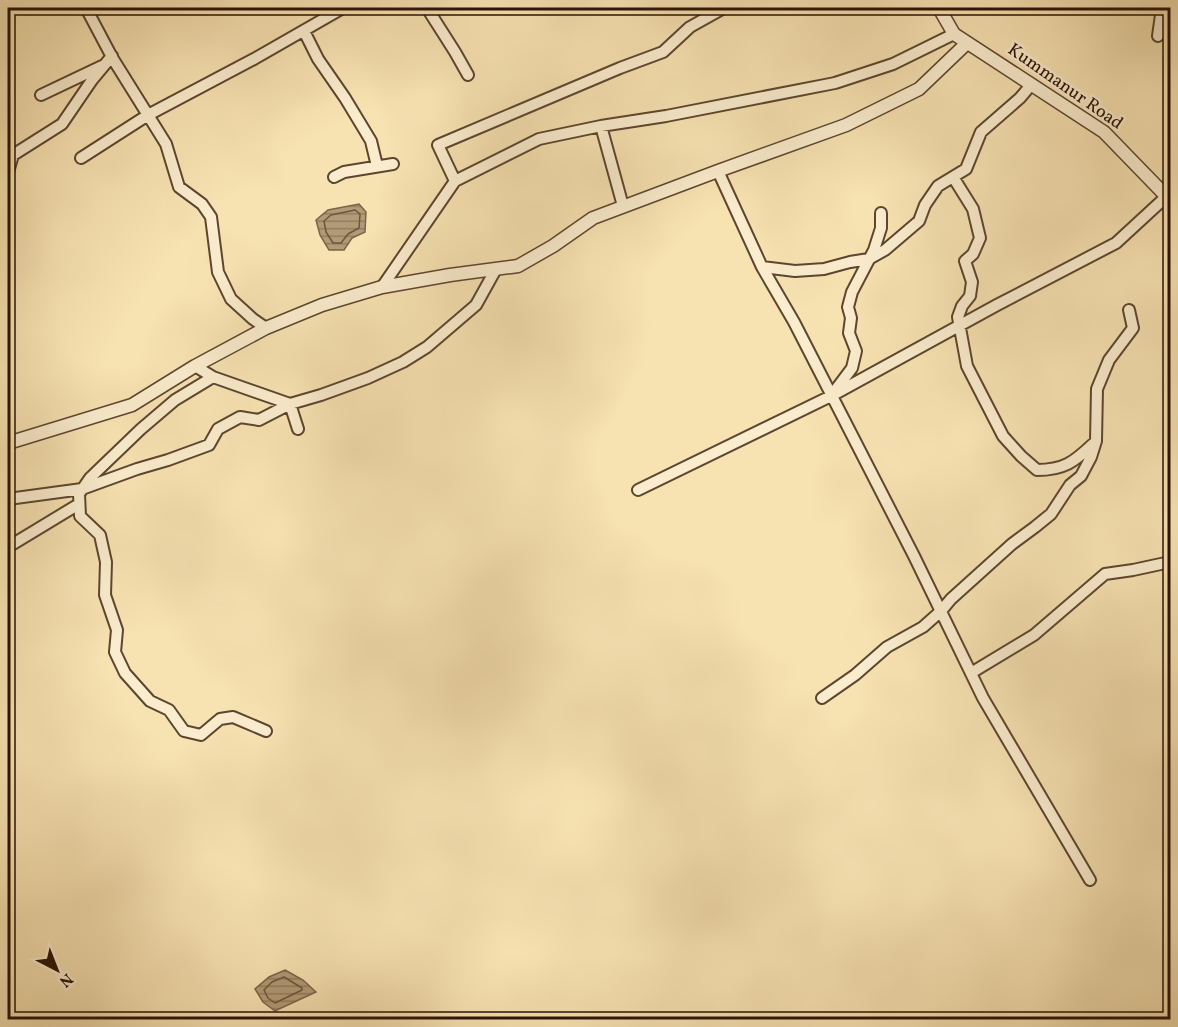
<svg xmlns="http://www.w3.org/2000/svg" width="1178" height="1027" viewBox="0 0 1178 1027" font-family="Vollkorn,serif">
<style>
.water{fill:url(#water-rules);stroke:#7b6448;stroke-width:1.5}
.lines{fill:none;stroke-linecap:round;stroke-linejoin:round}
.shore{stroke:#6d563c;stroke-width:1.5}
.minor-casing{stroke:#5c462f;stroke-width:14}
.tertiary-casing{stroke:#5c462f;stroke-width:15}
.minor{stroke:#faeccd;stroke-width:10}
.tertiary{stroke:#faeccd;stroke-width:12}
.labels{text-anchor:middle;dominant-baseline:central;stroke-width:5;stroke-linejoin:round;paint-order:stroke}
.street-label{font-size:18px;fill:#291203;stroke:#faeccd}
</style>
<defs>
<pattern id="water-rules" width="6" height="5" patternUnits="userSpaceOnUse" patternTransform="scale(1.5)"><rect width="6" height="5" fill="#b19b76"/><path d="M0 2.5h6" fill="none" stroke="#907d5f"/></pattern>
</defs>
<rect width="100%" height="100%" fill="#f7e2b2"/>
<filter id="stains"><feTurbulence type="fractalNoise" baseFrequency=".00333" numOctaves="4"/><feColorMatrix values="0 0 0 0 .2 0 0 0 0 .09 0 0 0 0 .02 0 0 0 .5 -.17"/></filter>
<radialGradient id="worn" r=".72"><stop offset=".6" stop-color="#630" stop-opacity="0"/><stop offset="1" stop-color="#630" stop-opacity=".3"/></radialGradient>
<path class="water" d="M359,204L366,212L365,232L352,238L344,250H329L320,235L316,220L328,210Z
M285,970L303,980L316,992L275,1011L263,1002L255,989L269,977Z"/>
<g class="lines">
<path class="shore" d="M355,210L360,214L359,228L348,234L341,243H333L326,232L324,221L331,215Z
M284,977L302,988V990L275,1003L268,998L264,990L272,982Z"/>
<g class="minor-casing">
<path id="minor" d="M86,8L113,59L166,144L179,187L202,204L211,217L218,272L231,299L253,319L266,328
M427,8L455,52L468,75
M304,31L318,59L345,98L371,141L377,166
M1158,36L1162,8
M41,95L102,66
M601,126L623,206
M81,158L148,115L254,59L343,8
M718,171L762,267L794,322L914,556L983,698L1090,880
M8,172L13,155L62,124L92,80L112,56
M334,177L344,172L393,164
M953,177L973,209L980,238L973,254L965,261L972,282L970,296L962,306L958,317L967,366L1003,436L1021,456L1037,470C1064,470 1074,462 1093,444
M455,181L438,145L620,68L663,52L690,27L724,8
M762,267L795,271L824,269L850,262L869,259L885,250L919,221L925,205L938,186L966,169L981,132L1020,98L1031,85
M382,287L455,181L539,139L601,126L666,116L835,83L893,64L954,34
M195,366L213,377L290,404L298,429
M213,377L175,400L141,429L90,478L79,494L80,516L100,535L106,562L105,595L117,630L115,652L125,673L150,701L169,710L184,731L201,735L220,719L233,717L266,731
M834,392L852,368L856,351L849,333L851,318L848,307L852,292L874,250L881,228V213
M638,490L831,396L997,305L1116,243L1167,196
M8,499L82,489L137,469L168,460L209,445L218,429L240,417L259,420L290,404L321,395L368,378L403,362L427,347L476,305L496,269
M8,547L79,504
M971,673L1034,635L1105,574L1133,570L1170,562
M822,698L855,675L887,647L923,627L941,611L951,599L1012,544L1035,527L1051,514L1070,485L1081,476L1091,457L1096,441L1097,389L1109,360L1133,328L1129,310"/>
</g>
<g class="tertiary-casing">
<path id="tertiary" d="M939,8L954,34L1104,132L1170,200
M8,443L132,405L195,366L266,328L322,305L382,287L450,275L518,266L553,246L593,218L718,171L846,125L919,89L967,43"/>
</g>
<use href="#minor" class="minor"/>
<use href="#tertiary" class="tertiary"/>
</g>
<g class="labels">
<g class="street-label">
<text transform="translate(1065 87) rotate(35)">Kummanur Road</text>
</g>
</g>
<rect width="1178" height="1027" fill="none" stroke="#f7e2b2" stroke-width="30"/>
<rect x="9" y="9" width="1160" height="1009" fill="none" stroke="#291203" stroke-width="3"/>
<rect x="15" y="15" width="1148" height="997" fill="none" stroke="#291203" stroke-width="1.5"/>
<g transform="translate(57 970) rotate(138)" stroke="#faeccd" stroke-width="4.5" paint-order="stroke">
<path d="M0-4.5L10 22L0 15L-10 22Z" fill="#291203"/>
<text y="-9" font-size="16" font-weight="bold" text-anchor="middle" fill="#291203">N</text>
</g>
<rect width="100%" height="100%" filter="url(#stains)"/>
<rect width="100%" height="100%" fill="url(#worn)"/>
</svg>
